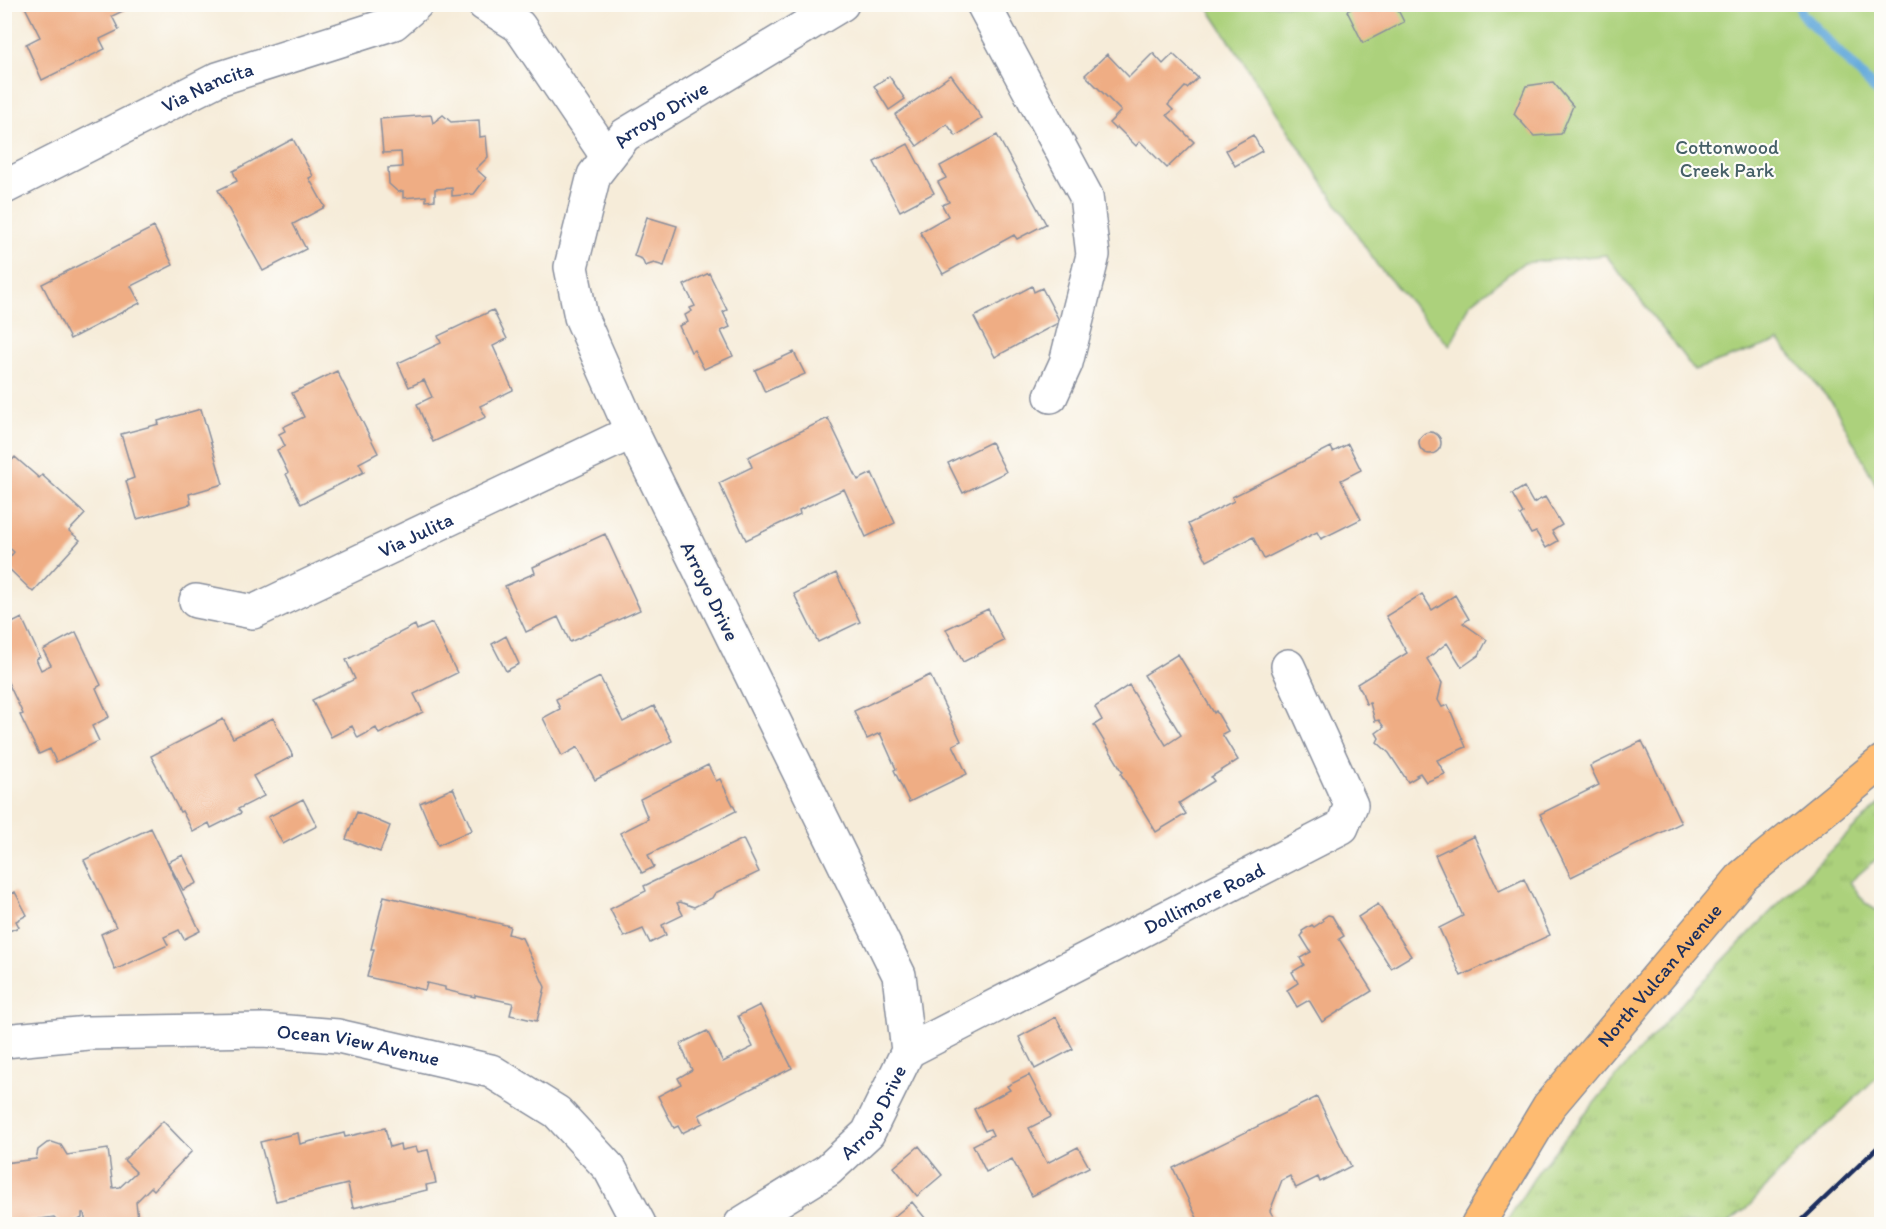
<svg xmlns="http://www.w3.org/2000/svg" width="1886" height="1229" viewBox="0 0 1886 1229" font-family="Itim,sans-serif">
<style>
.grass{fill:url(#grass-tufts);stroke:#64806c;stroke-width:1.5}
.park{fill:#acd17b;stroke:#64806c;stroke-width:1.5}
.lines{fill:none;stroke-linecap:round;stroke-linejoin:round}
.stream{stroke:#67acdc;stroke-width:10}
.building{fill:#efad84}
.minor-casing{stroke:#888e9c;stroke-width:36}
.major-casing{stroke:#888e9c;stroke-width:36}
.minor{stroke:#fff;stroke-width:33}
.major{stroke:#febb71;stroke-width:33}
.rail{stroke:#1b2f5e;stroke-width:4.5}
.labels{text-anchor:middle;dominant-baseline:central;stroke-width:4.5;stroke-linejoin:round;paint-order:stroke}
.street-label{font-size:20px;fill:#1b2f5e;stroke:#fdfcf7}
.park-label{font-size:20px;fill:#466067;stroke:#fdfcf7}
</style>
<defs>
<pattern id="grass-tufts" width="24" height="20" patternUnits="userSpaceOnUse" patternTransform="scale(1.5)"><rect width="24" height="20" fill="#acd17b"/><path d="M3 7l-1-3M5 7V3M7 7l1-3M15 17l-1-3M17 17v-4M19 17l1-3" fill="none" stroke="#93b46d"/></pattern>
</defs>
<rect width="100%" height="100%" fill="#fdfcf7"/>
<filter id="ink" filterUnits="userSpaceOnUse"><feTurbulence type="fractalNoise" baseFrequency=".0167" numOctaves="2"/><feDisplacementMap in="SourceGraphic" scale="12" xChannelSelector="R" yChannelSelector="G"/><feConvolveMatrix kernelMatrix="1 2 1 2 8 2 1 2 1" color-interpolation-filters="sRGB"/></filter>
<filter id="wash" filterUnits="userSpaceOnUse"><feTurbulence type="fractalNoise" baseFrequency=".008" numOctaves="4" result="noise"/><feDisplacementMap in="SourceGraphic" scale="24" xChannelSelector="R" yChannelSelector="G"/><feGaussianBlur stdDeviation="1.35" result="paint"/><feColorMatrix in="noise" values="0 0 0 0 0 0 0 0 0 0 0 0 0 0 0 0 0 1.4 0 .05"/><feComposite in="paint" operator="in"/></filter>
<g filter="url(#wash)">
<rect width="100%" height="100%" fill="#f6ecd9"/>
<path class="grass" d="M1881,803V855L1850,882L1866,904L1881,913V1073L1797,1154L1746,1209L1726,1224H1505L1539,1170L1614,1079L1692,992L1837,844Z"/>
<path class="park" d="M1206,5H1881V494L1833,404L1779,341L1694,370L1606,255L1523,263L1470,304L1450,346L1377,265Z"/>
<g class="lines">
<path class="stream" d="M1799,4L1802,14L1880,95L1882,101"/>
</g>
<g id="blocks">
<path class="building" d="M26,4H122L125,10L112,16L119,30L100,39L105,49L42,80L26,44L40,37L24,5Z
M1359,4H1395L1404,22L1363,43L1347,11Z
M1153,53L1163,64L1173,54L1198,78L1187,88L1185,87L1168,105L1173,110L1167,115L1194,142L1167,168L1140,141L1136,146L1117,127L1115,129L1109,123L1121,111L1085,75L1107,54L1129,77Z
M951,75L982,118L956,136L947,124L917,146L895,115Z
M889,76L905,99L889,110L874,86Z
M1553,82L1573,106L1561,134L1534,136L1514,114L1526,86Z
M431,115L433,123L443,115L451,122L479,120L480,137L486,136L488,157L476,169L486,178L474,194L452,196V188L435,189V200L426,201V196L403,198V191L398,192L389,184L388,168L402,167L401,152L383,153L380,119Z
M997,135L1046,224L1017,239L1014,235L943,274L920,232L948,216L942,205L949,202L938,182L946,178L940,166Z
M1253,135L1262,151L1235,166L1226,150Z
M293,139L313,176L309,178L325,207L293,224L306,249L263,271L218,190L237,181L233,171Z
M908,144L934,193L900,211L874,162Z
M647,217L677,226L664,266L654,263L645,266L642,259L634,256Z
M154,227L173,265L131,286L140,303L70,339L42,284Z
M709,273L727,310L723,312L730,327L721,331L733,356L704,369L694,350L691,352L679,326L688,322L685,315L692,311L690,308L695,306L684,285Z
M1032,286L1034,292L1042,288L1060,322L995,357L974,317Z
M493,310L507,339L493,346L513,390L480,406L486,417L433,442L417,404L432,397L424,380L409,387L398,363L441,343L438,336Z
M794,352L805,374L765,392L755,370Z
M337,371L378,453L359,463L364,472L301,504L286,474L288,473L277,450L285,446L279,434L285,431L283,427L304,417L292,393Z
M201,409L223,484L189,494L191,504L137,519L126,481L134,478L121,434L159,424L158,421Z
M828,418L858,480L872,473L895,523L866,537L844,489L799,510L800,514L746,540L719,483L752,467L748,457Z
M1419 443a11 11 0 1 1 22 0a11 11 0 1 1-22 0Z
M991,442L1006,472L963,493L948,463Z
M1348,444L1361,470L1341,480L1361,519L1321,539L1317,532L1264,559L1253,537L1207,561L1188,524L1234,501L1232,497L1331,447L1333,452Z
M15,457L39,478L42,475L85,514L69,531L80,540L33,592L4,564L14,552L4,543V469Z
M1524,487L1533,503L1545,497L1562,525L1552,531L1558,541L1546,548L1536,532L1531,534L1520,515L1523,513L1512,494Z
M605,534L640,610L570,642L558,617L526,632L505,586L535,573L533,567Z
M836,573L860,622L818,642L794,594Z
M1422,594L1432,610L1455,595L1469,619L1463,623L1487,640L1479,655L1462,667L1447,643L1427,659L1442,683L1438,700L1442,707L1448,705L1466,747L1437,760L1445,774L1426,782L1420,773L1416,775L1418,776L1408,782L1389,753L1377,742L1379,738L1376,733L1384,727L1379,720L1375,721L1370,703L1366,704L1362,692L1357,684L1407,653L1386,616Z
M988,609L1004,641L963,662L946,629Z
M22,618L40,657L36,659L41,670L51,665L43,650L76,632L101,685L96,688L109,717L92,726L99,741L56,762L50,749L39,754L20,715L23,714L4,674V627Z
M432,623L457,673L414,694L423,712L379,734L376,728L358,738L352,726L331,737L312,700L355,679L346,660L415,625L417,630Z
M506,636L519,664L506,671L492,644Z
M1178,654L1214,713L1216,711L1228,731L1222,734L1238,760L1211,777L1214,781L1179,803L1186,814L1156,832L1121,774L1123,772L1094,725L1102,720L1095,707L1129,685L1166,745L1181,735L1144,675Z
M930,675L961,741L953,745L967,774L909,802L894,770L896,769L880,733L867,739L854,711Z
M600,677L623,722L654,706L672,741L595,780L578,747L562,756L543,718L560,709L556,699Z
M273,718L293,756L253,776L264,796L238,809L241,813L211,828L209,823L193,832L182,811L180,812L151,756L223,719L233,738Z
M1642,741L1681,823L1571,877L1540,814L1599,785L1590,766Z
M708,765L716,781L720,779L736,811L648,855L654,867L642,873L620,833L648,819L640,799Z
M453,788L472,830L438,845L420,803Z
M303,799L317,826L283,844L268,817Z
M357,812L390,826L380,852L346,839Z
M151,828L200,931L184,939L179,930L164,937L168,945L115,970L101,934L116,927L84,860Z
M1474,836L1499,891L1524,879L1550,935L1461,976L1439,928L1463,916L1435,855Z
M743,839L759,872L715,893L712,898L694,907L680,902L677,903L683,915L662,925L666,935L650,943L643,929L624,937L610,909L646,891L644,886Z
M183,855L197,883L183,890L168,862Z
M15,892L27,915L16,921L19,927L4,933V897Z
M384,896L510,926L508,934L522,938L545,987L537,1021L510,1015L513,1003L475,995V997L445,990V987L427,983L425,990L367,977L374,949H371Z
M1378,904L1411,956L1391,968L1358,917Z
M1328,915L1332,916L1344,936L1339,939L1372,991L1322,1022L1309,1000L1297,1007L1287,990L1298,983L1292,972L1304,965L1300,958L1311,952L1301,936L1303,934L1302,931L1312,925L1314,927L1323,921L1322,919Z
M760,1005L792,1068L699,1115L703,1123L682,1133L678,1126L674,1128L658,1096L681,1084L678,1078L692,1070L680,1044L707,1031L723,1062L753,1047L738,1016Z
M1056,1017L1073,1049L1035,1069L1019,1037Z
M1029,1075L1051,1117L1029,1128L1047,1163L1078,1147L1089,1167L1032,1196L1012,1159L986,1172L973,1145L993,1135L990,1129L985,1131L974,1109L1010,1090L1007,1086Z
M1317,1097L1351,1166L1320,1182L1318,1177L1296,1188L1290,1176L1282,1180L1270,1211L1274,1218L1261,1224H1200L1173,1168Z
M163,1121L192,1151L154,1190L151,1187L136,1202L138,1219L106,1224H86L84,1213H82V1218L72,1224H61L54,1217L8,1224L4,1202V1163L36,1159L38,1150L47,1143L52,1142L61,1145L67,1155L108,1149L113,1188L120,1187L136,1172L124,1160Z
M385,1128L390,1147L400,1144L401,1150L416,1147L418,1152L428,1150L436,1183L426,1185L427,1190L353,1208L348,1184L276,1201L260,1142L298,1133L300,1144L344,1133L345,1137Z
M919,1146L942,1175L917,1196L894,1167Z
M912,1202L930,1224H885Z"/>
</g>
</g>
<g filter="url(#ink)">
<use href="#blocks" fill-opacity="0" stroke="#888e9c" stroke-width="1.5"/>
<g class="lines">
<g class="minor-casing">
<g id="minor">
<path d="M484,4L519,26L607,156"/>
<path d="M983,4L1086,196L1093,255L1066,363L1051,396"/>
<path id="s1" d="M5,187L218,79L394,23L416,4"/>
<path id="s2" d="M196,601L253,612L632,432"/>
<path id="s3" d="M4,1041L88,1033L264,1030L338,1036L491,1071L557,1112L610,1169L639,1224"/>
<path id="s4" d="M908,1051L1342,827L1351,805L1288,666"/>
<path id="s5" d="M741,1224L828,1170L868,1133L908,1051L899,975L632,432L581,317L571,267L594,175L625,135L842,4"/>
</g>
</g>
<g class="major-casing">
<g id="major">
<path id="s6" d="M1478,1224L1549,1106L1743,876L1882,762"/>
</g>
</g>
<use href="#minor" class="minor"/>
<use href="#major" class="major"/>
<path class="rail" d="M1798,1224L1882,1143"/>
</g>
</g>
<g class="labels">
<g class="street-label">
<text stroke="none"><textPath href="#s1" startOffset="226">Via Nancita</textPath></text>
<text stroke="none"><textPath href="#s5" startOffset="1293">Arroyo Drive</textPath></text>
<text stroke="none"><textPath href="#s2" startOffset="238">Via Julita</textPath></text>
<text transform="translate(710 591) rotate(64)">Arroyo Drive</text>
<text stroke="none"><textPath href="#s4" startOffset="333">Dollimore Road</textPath></text>
<text stroke="none"><textPath href="#s6" startOffset="309">North Vulcan Avenue</textPath></text>
<text stroke="none"><textPath href="#s3" startOffset="356">Ocean View Avenue</textPath></text>
<text stroke="none"><textPath href="#s5" startOffset="177">Arroyo Drive</textPath></text>
</g>
<g class="park-label">
<text x="1727" y="147">Cottonwood<tspan x="1727" dy="23">Creek Park</tspan></text>
</g>
</g>
<rect width="1886" height="1229" fill="none" stroke="#fdfcf7" stroke-width="24"/>
</svg>
